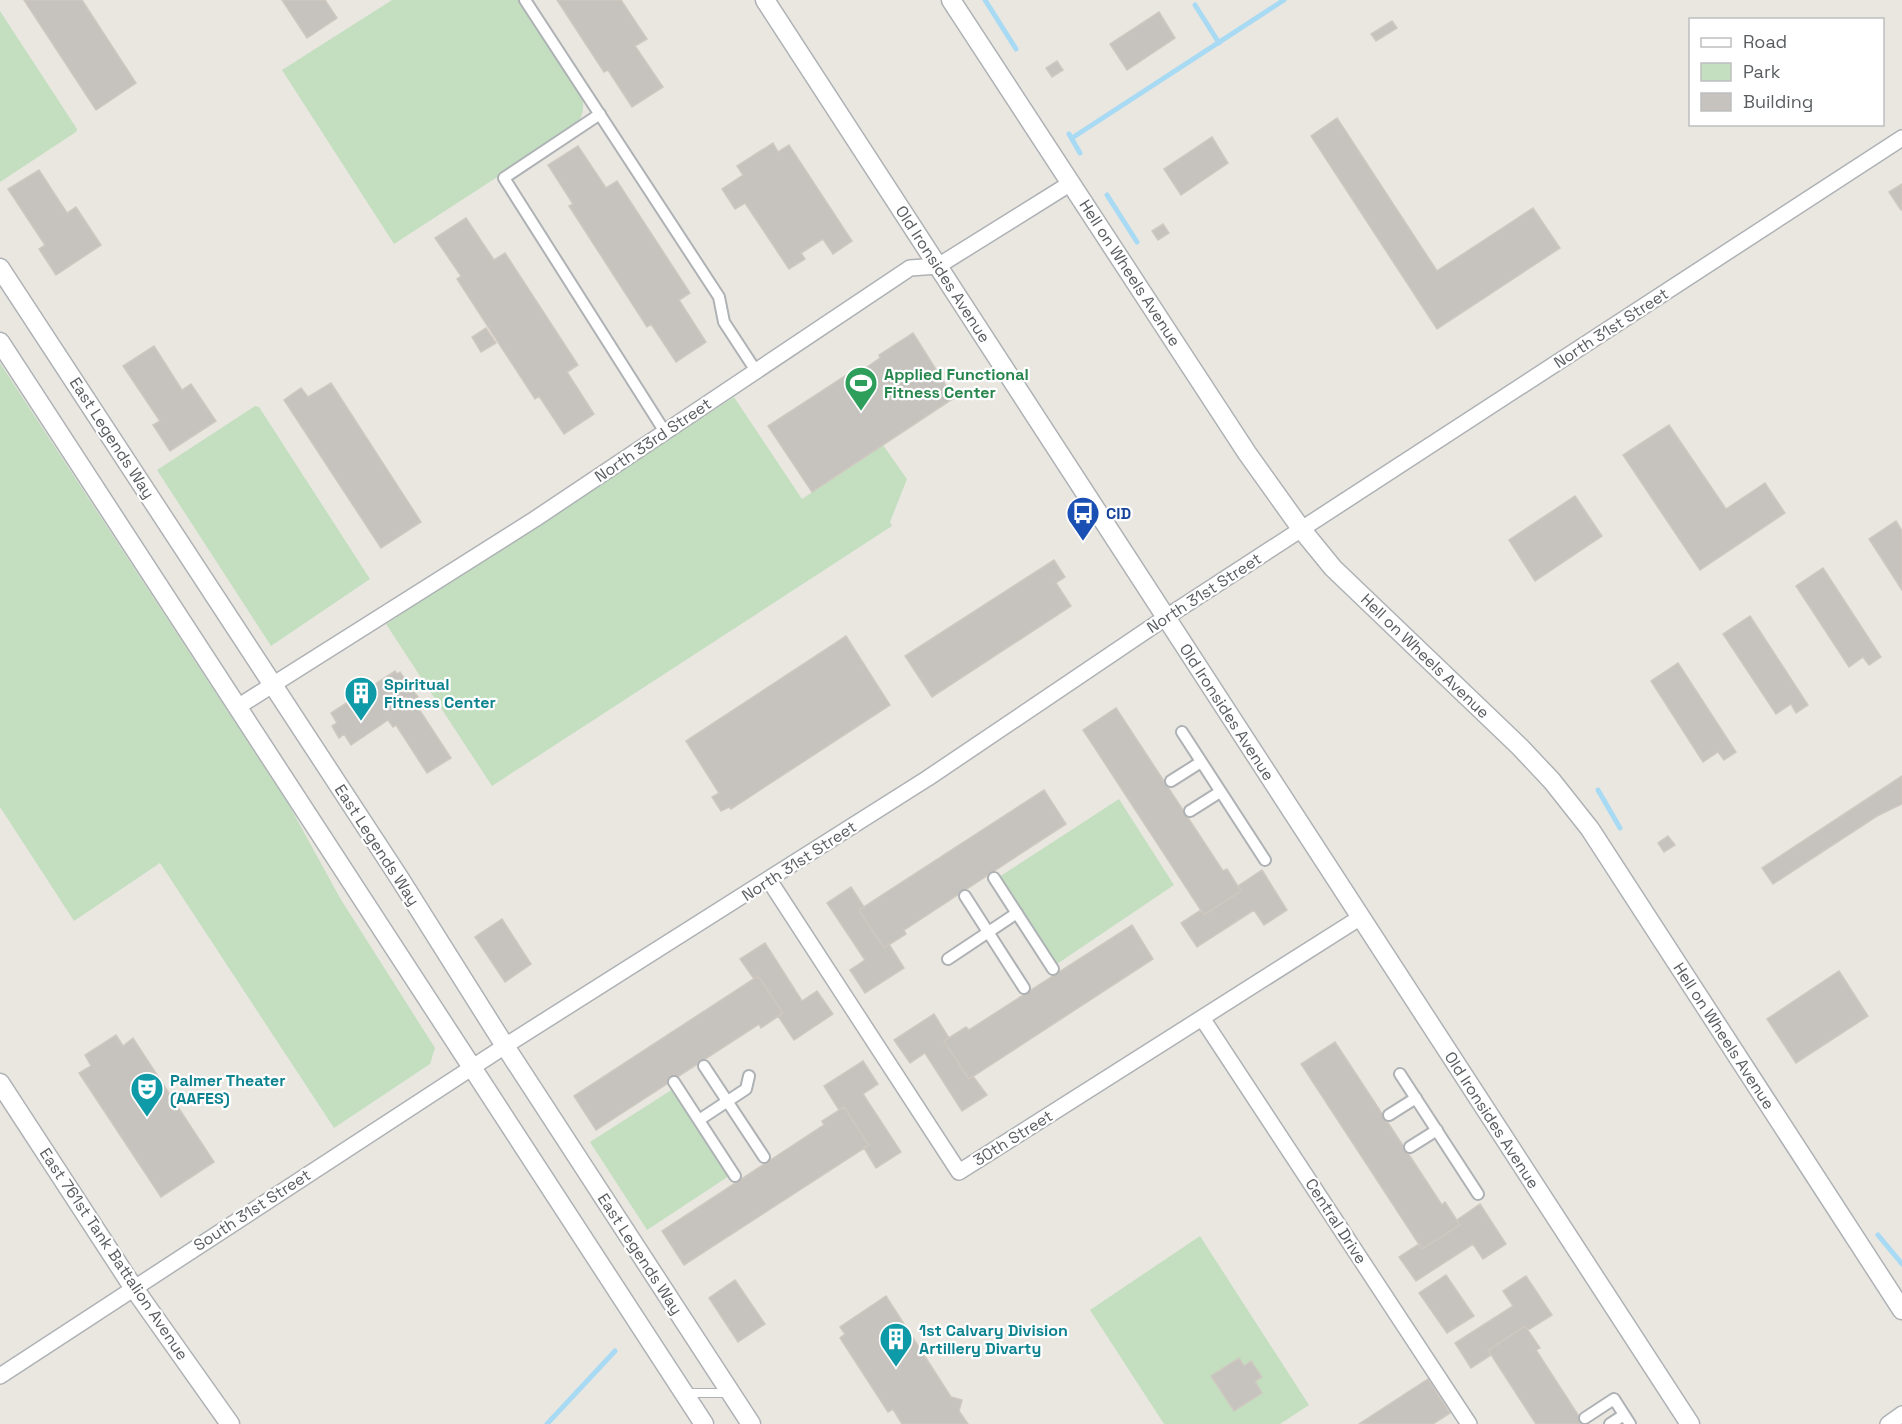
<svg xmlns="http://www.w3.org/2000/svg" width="1902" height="1424" viewBox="0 0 1902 1424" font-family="'Space Grotesk',sans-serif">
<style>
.green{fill:#c3dfc0}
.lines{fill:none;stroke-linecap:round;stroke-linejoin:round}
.stream{stroke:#a8daf4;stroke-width:5}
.building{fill:#c6c2bd;stroke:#cec8c0;stroke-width:1.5}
.service-casing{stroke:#aeb2b5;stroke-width:10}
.pedestrian-casing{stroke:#aeb2b5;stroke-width:14}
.minor-casing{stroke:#aeb2b5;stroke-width:18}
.tertiary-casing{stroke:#aeb2b5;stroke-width:21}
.service{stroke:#fff;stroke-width:8}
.pedestrian{stroke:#fff;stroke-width:10}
.minor{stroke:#fff;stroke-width:15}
.tertiary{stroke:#fff;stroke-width:18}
.labels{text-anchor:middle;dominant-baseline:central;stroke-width:4.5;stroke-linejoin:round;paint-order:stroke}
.street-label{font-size:16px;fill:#595d60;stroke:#fff}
.leisure-label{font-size:16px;font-weight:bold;fill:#27864d;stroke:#fff;text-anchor:start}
.transit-label{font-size:16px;font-weight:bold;fill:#164399;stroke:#fff;text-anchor:start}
.culture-label{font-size:16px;font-weight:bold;fill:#0d838f;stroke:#fff;text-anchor:start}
</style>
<rect width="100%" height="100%" fill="#eae7e1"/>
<path class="green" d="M392,0H521L582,94C585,111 583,119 570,130L394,244L282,70Z
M0,11L77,129L76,132L0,182Z
M0,363L289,805L340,898L435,1048L430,1064L334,1128L160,863L74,921L0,807Z
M734,397L802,499L883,445L907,479L890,522L892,526L492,786L386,624Z
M255,406L259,407L370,579L271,646L157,470Z
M1119,799L1174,885L1057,964L999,877Z
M673,1089L729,1176L647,1230L590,1142Z
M1200,1236L1309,1405L1280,1424H1164L1090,1310Z"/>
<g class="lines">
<path class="stream" d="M985,0L1016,49
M1195,5L1219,43
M1069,134L1080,153
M1072,138L1284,0
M1107,195L1137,242
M1598,790L1620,828
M1878,1235L1902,1264
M547,1424L615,1351"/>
</g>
<path class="building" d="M24,0H82L136,83L96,110Z
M282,0H325L337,18L307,38Z
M557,0H621L647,39L635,46L663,87L632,107L608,70L604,72Z
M1159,12L1175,38L1127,70L1110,44Z
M1392,21L1397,28L1376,41L1371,34Z
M1057,61L1063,70L1052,77L1046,68Z
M1337,118L1437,271L1533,208L1560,248L1437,329L1311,136Z
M1212,137L1228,163L1181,195L1164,169Z
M773,143L778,152L789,145L852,241L833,254L823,239L801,253L805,259L789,269L745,203L735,209L722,189L743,175L737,166Z
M578,146L606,188L617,181L690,293L679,300L706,342L676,362L651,324L647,327L569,206L573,204L548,165Z
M39,170L67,213L76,207L101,245L56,275L39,249L45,245L8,189Z
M1902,184V210H1901L1889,192Z
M466,218L494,260L505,253L578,365L567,372L594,414L564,434L539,396L535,399L457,279L461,276L435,238Z
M1163,224L1169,233L1158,240L1152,231Z
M486,328L496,343L481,352L472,337Z
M913,333L954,398L812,492L768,426L848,374L851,378L880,358L879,355Z
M154,346L182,390L191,384L216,421L170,451L153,425L160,421L123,366Z
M331,383L421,522L381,548L284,400L301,388L308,397Z
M1669,425L1726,509L1765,483L1785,513L1700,570L1623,455Z
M1575,496L1602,536L1535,581L1509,540Z
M1896,521L1902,531V590L1869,539Z
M1054,560L1065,577L1056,583L1071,606L932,697L905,656Z
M1823,568L1881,657L1869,665L1863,657L1849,667L1796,586Z
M1750,616L1808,705L1796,713L1791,704L1776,714L1723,634Z
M846,636L890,705L731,809L729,807L721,811L712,797L719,793L686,741Z
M1678,663L1736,752L1724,760L1718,752L1703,762L1651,681Z
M395,671L397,674L400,672L418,697L413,700L451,758L427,773L396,725L393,727L388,720L351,745L344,734L339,738L332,726L337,723L331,713Z
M1116,708L1223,871L1227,869L1241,891L1204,915L1083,730Z
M1902,776V804L1877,816L1773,884L1762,868Z
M1044,790L1066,824L904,930L906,934L884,948L859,910Z
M1668,836L1675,845L1664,852L1658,843Z
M1262,870L1287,910L1264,925L1254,910L1197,947L1181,923L1201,910L1204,915L1241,891L1238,886Z
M851,887L864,907L859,910L884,948L889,944L904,968L865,993L850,970L865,960L827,903Z
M502,919L531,964L505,982L475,937Z
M1132,925L1153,959L969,1079L944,1041L966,1027L969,1030Z
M765,943L802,1001L817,991L833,1014L794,1040L778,1016L783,1013L758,976L754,979L740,959Z
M1839,971L1868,1016L1796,1063L1767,1019Z
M758,976L783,1013L761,1028L759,1024L596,1130L574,1096Z
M934,1014L949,1038L944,1041L969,1079L973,1076L987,1095L962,1111L925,1053L910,1063L894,1040Z
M116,1035L123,1046L133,1038L214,1162L161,1197L79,1073L91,1066L85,1055Z
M1335,1042L1442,1205L1445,1202L1460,1225L1422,1249L1301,1064Z
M863,1061L878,1084L863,1094L901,1152L876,1168L864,1148L869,1145L844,1107L839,1110L824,1086Z
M844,1107L869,1145L684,1265L662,1231L824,1125L822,1121Z
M1480,1204L1506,1244L1483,1259L1473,1244L1416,1281L1399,1257L1419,1244L1422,1249L1460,1225L1457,1220Z
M1446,1275L1474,1316L1447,1333L1419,1293Z
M1526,1276L1552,1315L1528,1330L1525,1326L1488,1350L1491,1355L1471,1368L1455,1343L1513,1306L1503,1291Z
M735,1280L765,1324L738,1342L709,1298Z
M886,1296L951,1397L962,1400L959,1411L968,1424H902L893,1409L888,1412L840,1338L845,1334L840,1327Z
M1525,1326L1540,1348L1536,1350L1584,1424H1536L1488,1350Z
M1239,1358L1244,1366L1251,1361L1262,1377L1255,1381L1262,1393L1234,1411L1211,1376Z
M1428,1379L1450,1413L1433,1424H1359Z"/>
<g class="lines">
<g class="service-casing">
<path id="service" d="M686,1393H728"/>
</g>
<g class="pedestrian-casing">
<path id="pedestrian" d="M525,0L719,297L724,322L756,371
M600,114L504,178L665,432
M1182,732L1265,860
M1171,781L1201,762
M1190,811L1220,792
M994,878L1053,969
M965,896L1024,988
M948,959L1017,913
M704,1066L764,1157
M1400,1074L1478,1194
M674,1082L735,1176
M1389,1115L1416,1098
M699,1120L746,1089L749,1076
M1410,1147L1437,1130
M1585,1418L1614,1399L1630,1424
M1610,1424L1624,1415"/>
</g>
<g class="minor-casing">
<path id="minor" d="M239,706L535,519L910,268L938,266L1071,183
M769,880L959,1172L1361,917
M1202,1018L1469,1424
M0,1376L505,1046L928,778L1165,618L1902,138
M1888,1424L1902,1414"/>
</g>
<g class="tertiary-casing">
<path id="tertiary" d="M765,0L1690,1424
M951,0L1247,453L1302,530L1333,568L1520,747L1552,781L1590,829L1902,1310
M0,268L400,879L505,1046L751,1424
M0,342L704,1424
M0,1083L133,1287L230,1424"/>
</g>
<use href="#service" class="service"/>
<use href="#pedestrian" class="pedestrian"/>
<use href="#minor" class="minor"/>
<use href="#tertiary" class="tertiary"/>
</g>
<defs>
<g id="stadium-pin" transform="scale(1.725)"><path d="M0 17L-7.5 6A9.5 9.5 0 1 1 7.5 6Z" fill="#2e9e5b" stroke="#fff"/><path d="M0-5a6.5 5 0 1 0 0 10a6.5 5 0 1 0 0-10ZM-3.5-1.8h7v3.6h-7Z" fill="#fff"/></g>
<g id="bus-pin" transform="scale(1.725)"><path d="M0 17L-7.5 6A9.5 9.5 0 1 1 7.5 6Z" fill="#1a4fb4" stroke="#fff"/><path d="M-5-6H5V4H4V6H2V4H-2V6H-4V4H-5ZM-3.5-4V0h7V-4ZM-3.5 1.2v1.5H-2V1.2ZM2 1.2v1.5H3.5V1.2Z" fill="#fff"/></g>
<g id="building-pin" transform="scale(1.725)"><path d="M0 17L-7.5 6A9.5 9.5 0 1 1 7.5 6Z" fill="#0f9aa8" stroke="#fff"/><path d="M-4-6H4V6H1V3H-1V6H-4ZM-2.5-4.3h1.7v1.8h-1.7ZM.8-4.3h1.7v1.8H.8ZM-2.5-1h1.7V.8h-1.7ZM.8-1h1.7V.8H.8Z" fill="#fff"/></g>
<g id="theatre-pin" transform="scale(1.725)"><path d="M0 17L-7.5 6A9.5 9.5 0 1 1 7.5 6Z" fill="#0f9aa8" stroke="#fff"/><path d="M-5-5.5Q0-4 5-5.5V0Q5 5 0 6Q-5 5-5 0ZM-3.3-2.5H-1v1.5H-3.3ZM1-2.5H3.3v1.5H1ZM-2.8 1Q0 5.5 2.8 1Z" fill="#fff"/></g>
</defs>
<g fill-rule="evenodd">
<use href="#stadium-pin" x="861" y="383"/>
<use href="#bus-pin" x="1083" y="513"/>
<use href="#building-pin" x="361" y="693"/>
<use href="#theatre-pin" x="147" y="1089"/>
<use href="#building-pin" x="896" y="1339"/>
</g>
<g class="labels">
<g class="street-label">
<text transform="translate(1130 273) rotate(57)">Hell on Wheels Avenue</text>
<text transform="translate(943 274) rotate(57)">Old Ironsides Avenue</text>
<text transform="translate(1611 328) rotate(-33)">North 31st Street</text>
<text transform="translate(112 438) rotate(57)">East Legends Way</text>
<text transform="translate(653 440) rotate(-34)">North 33rd Street</text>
<text transform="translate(1204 593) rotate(-33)">North 31st Street</text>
<text transform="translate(1425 656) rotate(44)">Hell on Wheels Avenue</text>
<text transform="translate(1227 712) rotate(57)">Old Ironsides Avenue</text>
<text transform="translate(377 845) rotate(57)">East Legends Way</text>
<text transform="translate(799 861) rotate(-33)">North 31st Street</text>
<text transform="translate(1724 1036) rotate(57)">Hell on Wheels Avenue</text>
<text transform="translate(1492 1120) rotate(57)">Old Ironsides Avenue</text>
<text transform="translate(1013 1138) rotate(-32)">30th Street</text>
<text transform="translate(252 1210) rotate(-33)">South 31st Street</text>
<text transform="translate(1336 1221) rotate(57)">Central Drive</text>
<text transform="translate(114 1254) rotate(56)">East 761st Tank Battalion Avenue</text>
<text transform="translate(640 1254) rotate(57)">East Legends Way</text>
</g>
<g class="leisure-label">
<text x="884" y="374">Applied Functional<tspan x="884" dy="18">Fitness Center</tspan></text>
</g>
<g class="transit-label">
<text x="1106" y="513">CID</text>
</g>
<g class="culture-label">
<text x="384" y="684">Spiritual<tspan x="384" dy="18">Fitness Center</tspan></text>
<text x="170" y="1080">Palmer Theater<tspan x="170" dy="18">(AAFES)</tspan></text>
<text x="919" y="1330">1st Calvary Division<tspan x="919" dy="18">Artillery Divarty</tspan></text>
</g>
</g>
<rect x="1689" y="18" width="195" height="108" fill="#ffffff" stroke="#bdbebf" stroke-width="1.5"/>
<rect x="1701" y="38" width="30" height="9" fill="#ffffff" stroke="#bdbebf" stroke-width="1.5"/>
<text x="1743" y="48" font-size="18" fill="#595d60">Road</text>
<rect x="1701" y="63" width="30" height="18" fill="#c3dfc0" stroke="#bdbebf" stroke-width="1.5"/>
<text x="1743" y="78" font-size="18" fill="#595d60">Park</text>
<rect x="1701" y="93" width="30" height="18" fill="#c6c2bd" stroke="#bdbebf" stroke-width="1.5"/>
<text x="1743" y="108" font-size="18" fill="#595d60">Building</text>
</svg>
